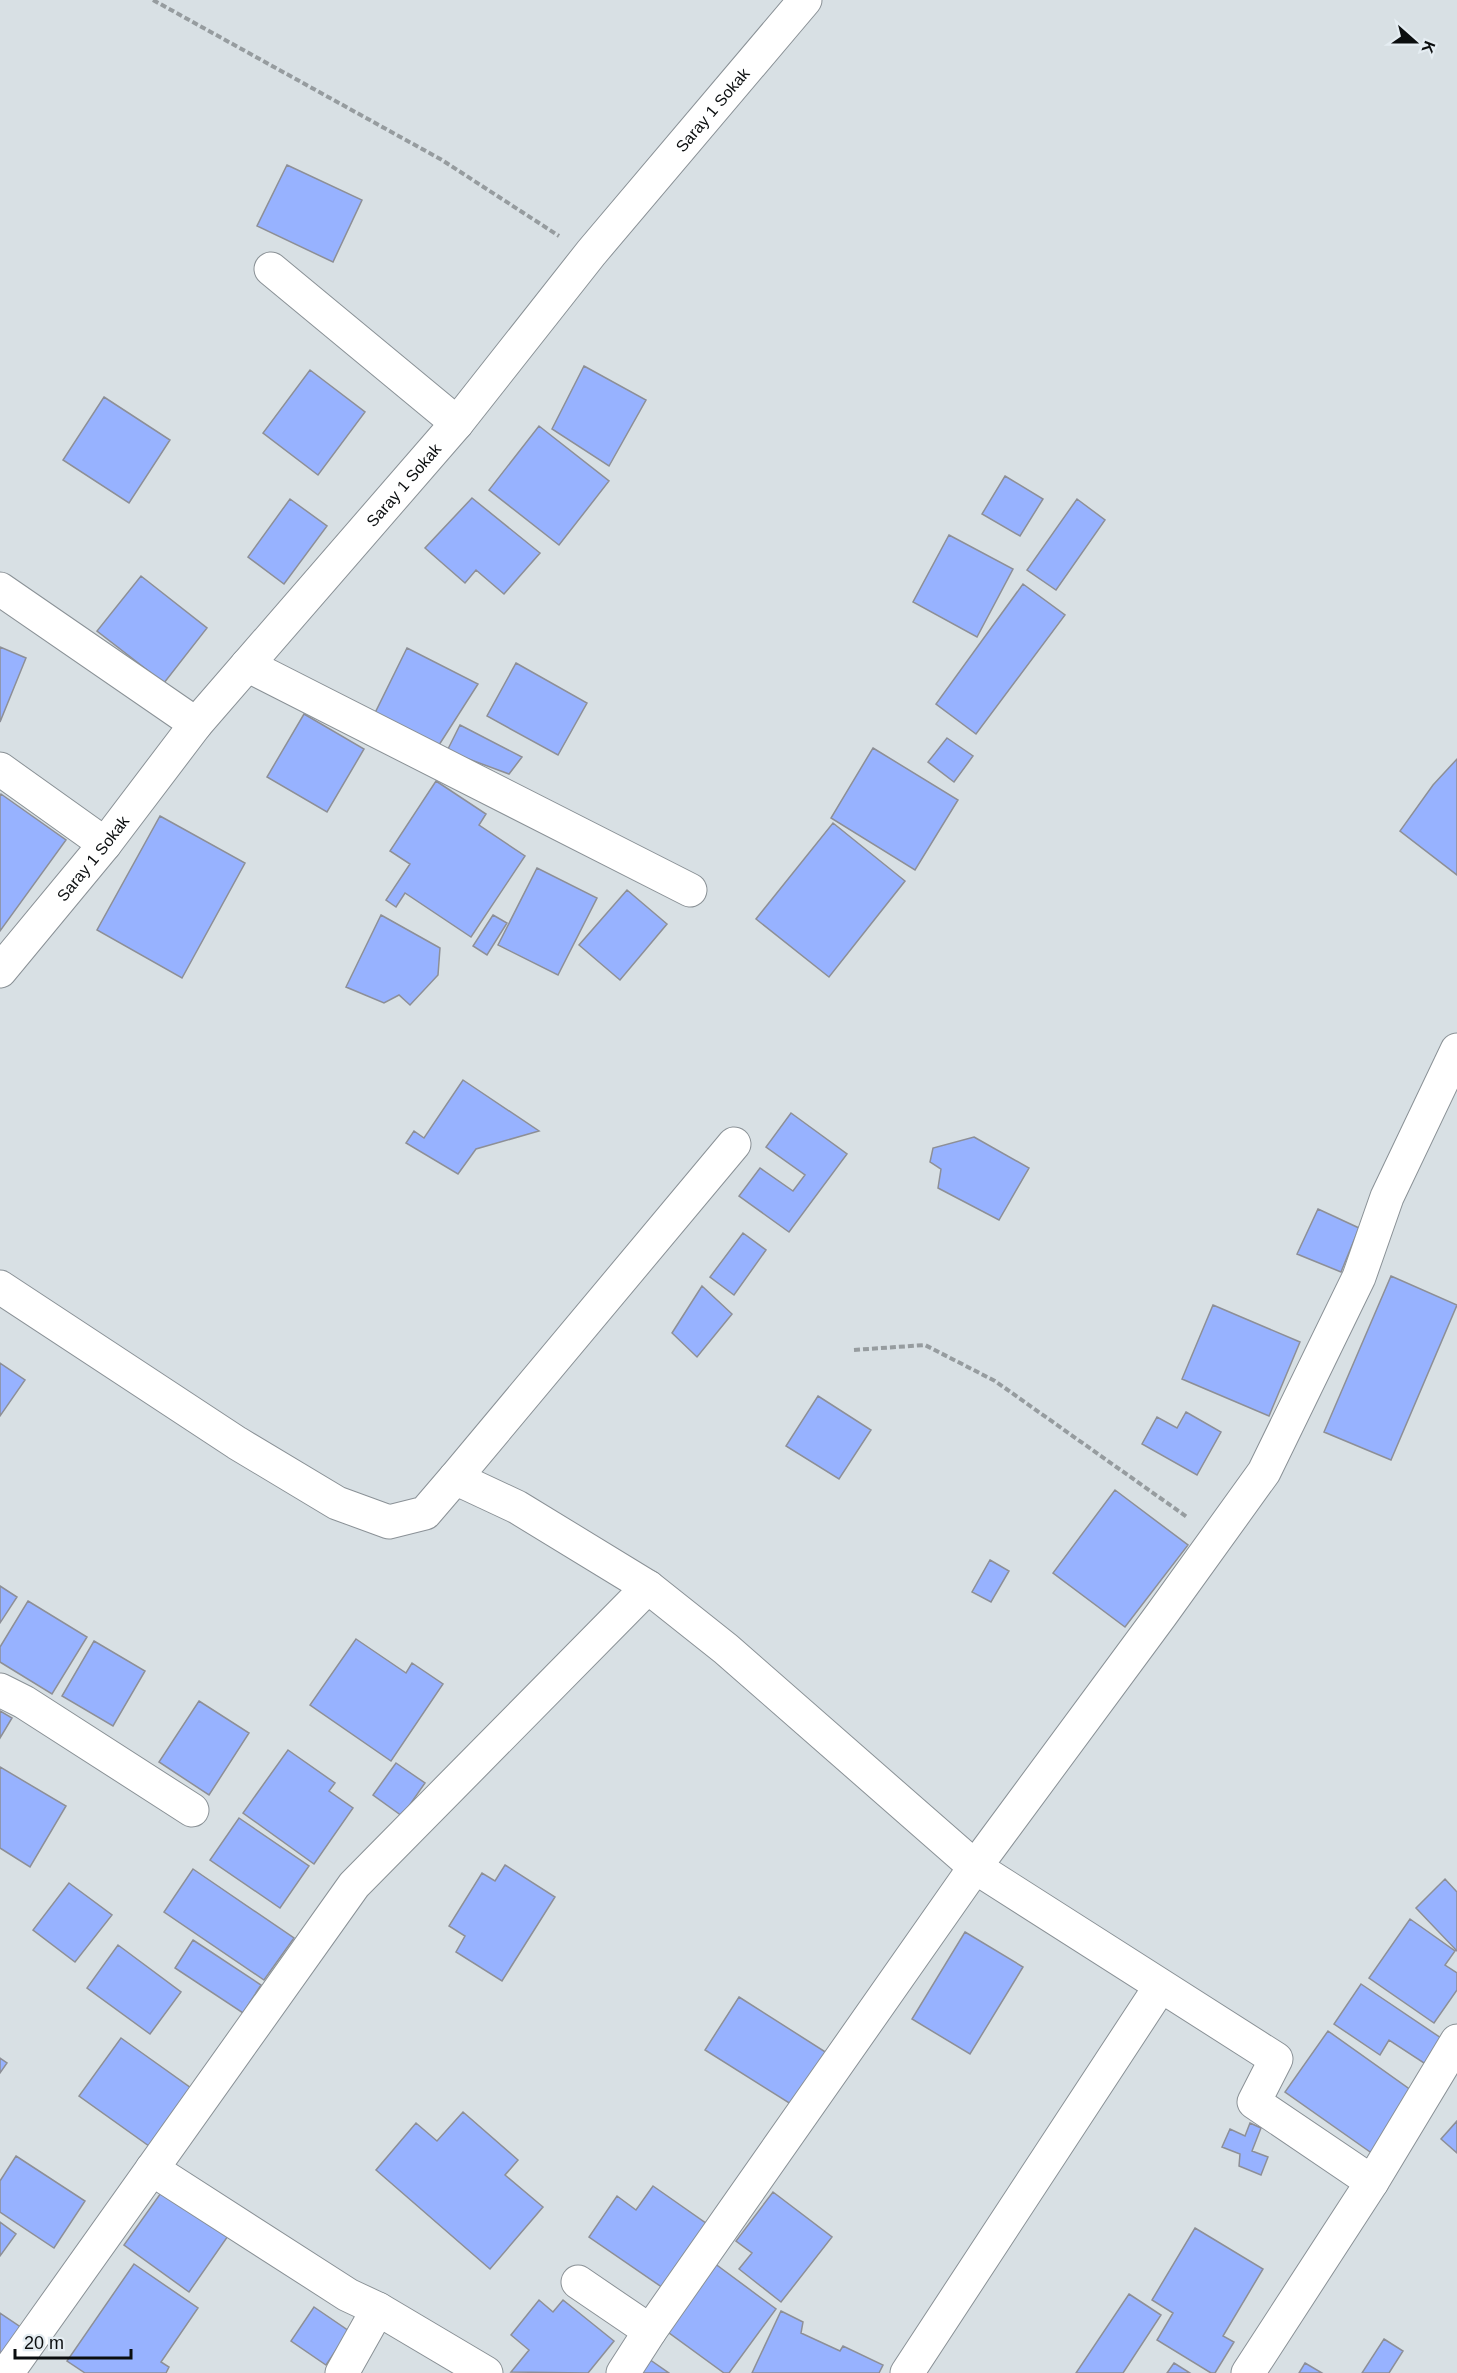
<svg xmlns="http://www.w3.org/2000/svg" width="1457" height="2373" viewBox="0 0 1457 2373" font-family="Arial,sans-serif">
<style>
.building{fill:#97b2ff;stroke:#8d8f96;stroke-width:1.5}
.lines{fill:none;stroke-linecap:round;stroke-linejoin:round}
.minor-casing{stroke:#8a9196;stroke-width:35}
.path{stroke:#969c9f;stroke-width:4;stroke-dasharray:6 3;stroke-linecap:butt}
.minor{stroke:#fff;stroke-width:33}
.labels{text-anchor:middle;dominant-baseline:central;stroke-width:6;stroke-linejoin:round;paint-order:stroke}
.street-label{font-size:16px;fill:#0b0e0f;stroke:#e5edf2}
</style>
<rect width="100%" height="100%" fill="#d8e0e4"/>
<path class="building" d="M287,165L362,200L333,262L257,226Z
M584,366L646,400L609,466L552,429Z
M310,370L365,412L318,475L263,433Z
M104,397L170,440L129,503L63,460Z
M539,426L609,481L559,545L489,490Z
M1005,476L1043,499L1020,536L982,514Z
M472,498L540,553L504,594L476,570L465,583L425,548Z
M290,499L327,526L284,584L248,557Z
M1077,499L1105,520L1056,590L1027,570Z
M949,535L1013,569L977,637L913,602Z
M141,576L207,628L164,683L97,631Z
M1023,584L1065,615L976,734L936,704Z
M0,647L26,658L0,722Z
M407,648L478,684L439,745L375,713Z
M516,663L587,703L558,755L487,716Z
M304,714L364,749L327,812L267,777Z
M460,725L522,757L509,774L447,751Z
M947,738L973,756L954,782L928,762Z
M873,748L958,800L915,870L831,818Z
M1457,759V875L1400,831L1433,785Z
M436,781L486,814L479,825L525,856L471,937L405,893L396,907L386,900L410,864L390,851Z
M1,794L66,840L0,931V796Z
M160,816L245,863L182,978L97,930Z
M833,823L905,881L829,977L756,919Z
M537,868L597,898L558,975L498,945Z
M627,890L667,924L620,980L579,945Z
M381,915L440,948L438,975L410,1005L399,995L384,1003L346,987Z
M493,915L507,923L487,955L473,946Z
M463,1080L539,1131L476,1149L458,1174L406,1143L414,1131L424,1138Z
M791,1113L847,1154L789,1232L739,1196L760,1168L793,1191L805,1175L766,1147Z
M974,1137L1029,1168L999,1220L938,1188L941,1169L930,1162L933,1148Z
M1318,1209L1359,1228L1341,1272L1297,1254Z
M743,1233L766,1250L734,1295L710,1277Z
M1391,1276L1457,1305L1391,1460L1324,1432Z
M702,1286L732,1314L697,1357L672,1333Z
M1213,1305L1300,1342L1269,1416L1182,1379Z
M0,1363L25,1380L0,1416Z
M818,1396L871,1430L839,1479L786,1446Z
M1186,1412L1221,1432L1197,1475L1142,1444L1157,1417L1177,1428Z
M1115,1490L1188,1545L1125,1627L1053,1573Z
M990,1560L1009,1571L991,1602L972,1592Z
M0,1586L17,1597L0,1623Z
M28,1601L87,1637L52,1694L0,1662V1647Z
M356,1639L406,1673L412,1663L443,1684L391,1761L310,1705Z
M94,1641L145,1671L113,1726L62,1696Z
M199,1701L249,1733L209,1795L159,1762Z
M0,1711L12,1718L0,1738Z
M288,1750L335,1783L329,1791L353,1808L314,1864L243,1813Z
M396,1763L425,1783L402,1816L373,1795Z
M0,1767L66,1806L30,1867L0,1848Z
M239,1818L309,1866L280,1908L210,1860Z
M505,1865L555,1897L502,1981L456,1952L465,1936L449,1926L482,1873L495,1881Z
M193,1869L294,1938L264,1980L164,1912Z
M1445,1879L1457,1892V1951L1416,1908Z
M69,1883L112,1915L75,1962L33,1930Z
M1410,1919L1455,1951L1445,1965L1457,1973V1990L1434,2023L1369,1978Z
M965,1932L1023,1967L970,2054L912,2019Z
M193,1940L261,1985L243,2013L175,1968Z
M118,1945L181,1992L150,2034L87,1988Z
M1361,1984L1444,2040L1427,2065L1389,2040L1380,2055L1334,2024Z
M739,1997L827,2053L794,2106L705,2050Z
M1328,2031L1415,2093L1373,2154L1285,2092Z
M121,2038L198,2093L156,2151L79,2096Z
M0,2058L7,2063L0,2073Z
M463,2112L518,2160L505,2175L543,2207L490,2269L376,2170L416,2123L437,2141Z
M1457,2121V2153L1441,2139Z
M1250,2123L1261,2128L1252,2151L1268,2157L1261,2175L1239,2166L1240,2154L1222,2147L1230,2129L1245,2136Z
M16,2156L85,2201L54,2248L0,2212V2181Z
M653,2186L710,2226L666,2290L589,2237L617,2196L636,2210Z
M163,2190L228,2236L189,2292L124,2245Z
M773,2192L832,2237L781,2302L739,2269L752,2253L736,2241Z
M0,2222L16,2234L0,2256Z
M1195,2228L1263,2269L1223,2336L1234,2342L1215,2373H1211L1157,2340L1173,2313L1152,2300Z
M710,2260L776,2309L729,2373H724L661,2327Z
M134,2264L198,2308L161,2362L169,2367L166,2373H85L67,2361Z
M1129,2294L1161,2315L1123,2373H1076Z
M539,2300L553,2312L563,2300L614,2341L588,2373L511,2372L529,2350L511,2335Z
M314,2307L349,2331L326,2365L291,2341Z
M781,2311L803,2322L801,2333L840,2351L843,2346L883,2365L879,2373H752Z
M0,2313L25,2330L0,2365Z
M1384,2339L1403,2351L1389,2373H1362Z
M646,2357L669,2373H636Z
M1174,2363L1190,2373H1167Z
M1305,2363L1322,2373H1299Z"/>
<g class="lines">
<g class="minor-casing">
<g id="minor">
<path d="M271,269L457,423"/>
<path d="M0,589L196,724"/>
<path d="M247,665L690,890"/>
<path d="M0,769L105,844"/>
<path id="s1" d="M0,971L105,844L196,724L457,423L591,253L805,0"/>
<path d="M0,1287L237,1443L337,1503L389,1522L425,1513L455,1478L517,1507L648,1587L726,1649L975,1867L1276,2059L1254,2102L1372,2182"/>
<path d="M455,1478L734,1144"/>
<path d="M0,1690L24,1702L192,1810"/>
<path d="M152,2169L348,2295L378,2309L342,2373"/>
<path d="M578,2282L650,2331"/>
<path d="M378,2309L486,2373"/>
<path d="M7,2373L354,1885L648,1587"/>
<path d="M623,2373L650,2331L975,1867L1161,1615L1264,1472L1359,1277L1387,1197L1457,1050"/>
<path d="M907,2373L1160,1987"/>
<path d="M1248,2373L1372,2182L1457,2041"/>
</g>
</g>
<path class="path" d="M153,0L442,160L559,236
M854,1350L925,1345L995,1381L1187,1517"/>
<use href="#minor" class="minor"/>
</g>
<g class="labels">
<g class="street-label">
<text stroke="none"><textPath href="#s1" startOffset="1118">Saray 1 Sokak</textPath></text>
<text stroke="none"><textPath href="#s1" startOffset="632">Saray 1 Sokak</textPath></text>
<text stroke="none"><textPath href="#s1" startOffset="146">Saray 1 Sokak</textPath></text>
</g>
</g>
<g transform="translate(1415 42) rotate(111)" stroke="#e5edf2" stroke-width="4.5" paint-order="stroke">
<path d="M0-4.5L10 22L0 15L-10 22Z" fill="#0b0e0f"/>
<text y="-9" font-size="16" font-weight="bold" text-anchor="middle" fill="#0b0e0f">K</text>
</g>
<path d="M15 2349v9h116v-9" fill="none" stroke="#0b0e0f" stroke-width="3"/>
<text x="24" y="2349" font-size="18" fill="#0b0e0f" stroke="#e5edf2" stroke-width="4.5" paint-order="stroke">20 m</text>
</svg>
